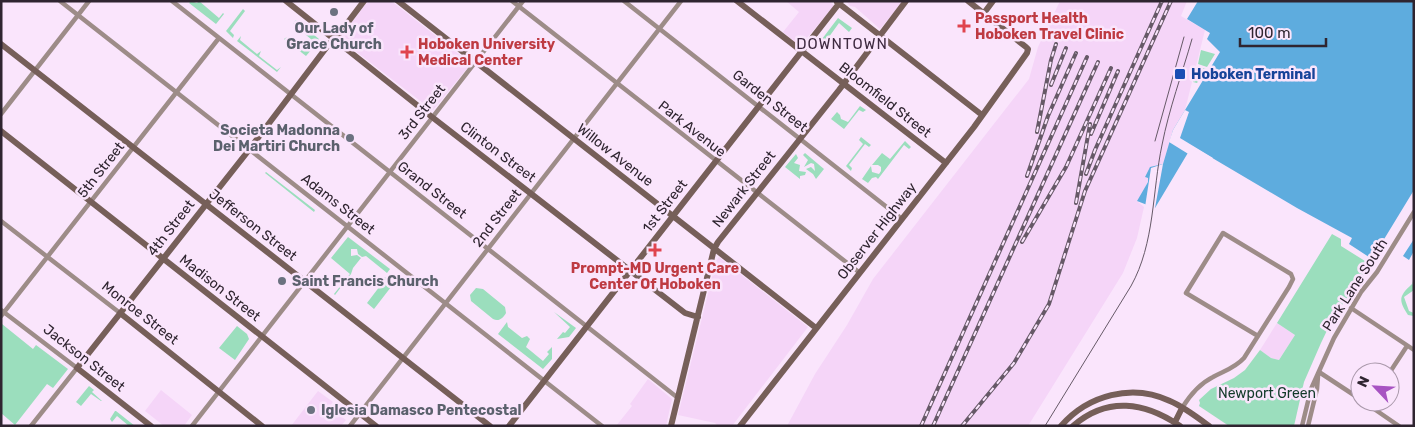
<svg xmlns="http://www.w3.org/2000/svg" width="1415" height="427" viewBox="0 0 1415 427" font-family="Rubik,sans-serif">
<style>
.built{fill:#f5d5f8}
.green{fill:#9bdebd}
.water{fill:#5eacde}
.pier{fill:#fae5fc}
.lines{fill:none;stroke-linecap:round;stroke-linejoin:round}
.street{stroke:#9d8c88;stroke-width:4.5}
.secondary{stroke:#765f59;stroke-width:6}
.tram{stroke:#665967;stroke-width:1}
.rail-casing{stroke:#665967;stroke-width:4}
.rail{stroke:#fae5fc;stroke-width:2;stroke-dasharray:5.5;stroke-linecap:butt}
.worship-dot{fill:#6b7280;stroke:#fae5fc;stroke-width:2}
.health-dot{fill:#e0444e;stroke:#fae5fc;stroke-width:2}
.transit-dot{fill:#1a4fb4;stroke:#fae5fc;stroke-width:2}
.labels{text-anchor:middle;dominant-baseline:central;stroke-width:5;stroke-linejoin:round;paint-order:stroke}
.health-label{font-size:14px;font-weight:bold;fill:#be3a42;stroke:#fae5fc;text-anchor:start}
.worship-label{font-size:14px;font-weight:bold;fill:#5b616d;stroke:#fae5fc;text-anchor:start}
.transit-label{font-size:14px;font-weight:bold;fill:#164399;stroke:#fae5fc;text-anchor:start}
.street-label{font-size:14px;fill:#2f2530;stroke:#fae5fc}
.park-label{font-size:14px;fill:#123a29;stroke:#fae5fc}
.neighbourhood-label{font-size:15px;letter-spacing:1px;fill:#3e2a40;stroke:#fae5fc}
</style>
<rect width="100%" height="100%" fill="#fae5fc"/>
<path class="built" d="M368,1H388L394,3L469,62V66L433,110H432L341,40V36L355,18Z
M786,1H830L834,6L800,46L783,32L799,12Z
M846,1H900L902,3L880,29L855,7L850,6Z
M1060,1H1187L1181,16L1205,30L1185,110L1173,130L1163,164L1145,177L1148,178V182L1137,201L1144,207L1137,238L1123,273L1028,426H787L815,374L847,325L873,279L1029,79L1038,47Z
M719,257L808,327L732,426H718L715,423L678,415L716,261Z
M1277,323L1295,335L1279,360L1271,358L1260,350Z
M648,379L672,399L666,426H616L632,406L630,404Z
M161,390L192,415L184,426H164L145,411Z
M318,391L333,402L329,407L346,420L341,426H291Z"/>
<path class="green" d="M191,1L197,3L199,1L219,18L223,13L224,14L216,24L189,3Z
M243,9L245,11L230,31L234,35L233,38L226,31Z
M838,18L852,28L849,32L839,23L826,41L822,39Z
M296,20L319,39L314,47L309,45L312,40L293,24Z
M241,36L240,40L257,54L261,51L259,56L277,70L281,67L277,72L237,41Z
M287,37L305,50L308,46L312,49L306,56L284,39Z
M1201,50L1215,54L1207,67L1198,64Z
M1197,67L1206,69L1197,83L1193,82Z
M860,106L866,110L863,112L859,110L844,129L831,119L837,112L840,115L841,119L848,122Z
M861,137L871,145L869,147L865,144L849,165L852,168L851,171L846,166L863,144L859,140Z
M905,141L911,147L909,149L904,145L878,179L876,177L872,178L868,183L862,179L871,166L872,172L879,174L881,171V167L878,165H872L882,153L890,159Z
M805,153L824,169L816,179L813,174L806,169L811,167L815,171L814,164L811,163L804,167L808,160L803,155Z
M796,154L798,158L794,163L800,165L799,171L806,172L805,175L800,176V179L785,167Z
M266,172L315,210L314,212L265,173Z
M1332,234L1341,239V246L1373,266L1357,283L1333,318L1321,343L1304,382L1294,426H1229L1199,406L1200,403L1199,400L1211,389L1234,378L1245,370L1260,350L1271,358L1279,360L1295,335L1277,323Z
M348,237L390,269L387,273L366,256L362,257L358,254L357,249H351V256L357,255L361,258L353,268L351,274L335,295L334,294L350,274L331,258Z
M387,277L388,280L386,283L391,287L374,309L367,303L383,282L380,279L381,278Z
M1412,281L1414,290L1404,297L1409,311L1414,313V316L1408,315C1398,300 1399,296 1412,284Z
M476,288L483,289L505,307L506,313C503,318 499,322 493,319L471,301L470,295Z
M554,312L576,328L569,337L557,339L563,332L565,333L570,327Z
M507,322L508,327L522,338L527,336L530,339L526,347L543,361L549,354L547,352L552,347V359L543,369L498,334Z
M2,324L33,349L36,345L68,369L53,388L47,384L15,425L1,413Z
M237,326L247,334L249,339L235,360L219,348Z
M89,386L94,390L92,392L102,401H101L91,394L81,406L76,402Z
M115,411H116L135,426H129L117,416L112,422L110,419Z"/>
<path class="water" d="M1198,1H1414V190L1372,259L1349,244L1352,238L1297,208L1192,146L1155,208L1137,201L1148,182V178L1145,177L1150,167L1163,164L1173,130L1220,52L1207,39L1210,33L1187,19Z
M1414,239V251L1409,260L1403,256Z"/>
<path class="pier" d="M1185,110L1189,112L1180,138L1213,158L1211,161L1193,149L1190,155L1169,142L1173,130Z
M1163,164L1155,208L1145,207L1151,168Z"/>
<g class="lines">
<path class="street" d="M60,1L602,426
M172,1L678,398
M512,1L860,273
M624,1L902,219
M1,114L89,1
M1,221L120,313
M1351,308L1414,350
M1,310L77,368L31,426
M1,316L219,38
M1319,372L1360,399
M1390,372L1407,346
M1364,402L1399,426
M1182,408C1190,395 1199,384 1213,377C1224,371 1235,368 1244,358L1289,287L1293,279L1291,274L1223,233L1186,293L1258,336
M192,426L523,1
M350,426L681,1
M1302,426L1311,389L1334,338L1361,292L1377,272L1414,212
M1308,426L1317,389L1318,376"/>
<path class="secondary" d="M286,1L432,117L685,313L698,317
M398,1L816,328
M737,1L946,163
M837,2L982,115
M984,13L993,1
M1,44L490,426
M1,131L376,426
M120,313L262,426
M1175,422L1182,408
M151,426L77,368L245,155L329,44L339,34L364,1
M509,426L841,1
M671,426L714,249L718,242L839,90L906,1
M740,426L974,127L1027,53L1028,49L1026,47L968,1
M1061,426C1088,395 1132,383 1170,401C1184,407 1197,417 1209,426
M1073,426C1107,396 1145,402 1180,426"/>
<path class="tram" d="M1155,141L1184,37
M1045,426L1131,286C1155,243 1152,192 1162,145C1169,109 1182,74 1192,39"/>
<g class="rail-casing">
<path id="rail" d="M1051,85L1066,48
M1037,132L1051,60L1056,44
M1091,134L1118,71
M1086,174L1095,150L1162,1
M1027,176L1048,116L1076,53
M1076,203L1090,124
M1022,242L1066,167L1111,68
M921,426L1087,57
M933,426L1098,62
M962,426L1014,363L1049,304L1085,191L1171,1"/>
</g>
<use href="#rail" class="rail"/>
</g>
<g class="worship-dot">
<circle cx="334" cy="12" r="5"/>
<circle cx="350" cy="138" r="5"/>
<circle cx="282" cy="281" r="5"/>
<circle cx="311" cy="410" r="5"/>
</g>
<g class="health-dot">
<path d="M961.5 18.5h5v5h5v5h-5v5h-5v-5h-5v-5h5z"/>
<path d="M404.5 44.5h5v5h5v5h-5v5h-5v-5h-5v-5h5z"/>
<path d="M652.5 242.5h5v5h5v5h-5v5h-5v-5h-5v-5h5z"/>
</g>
<rect class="transit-dot" x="1174" y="68" width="12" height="12" rx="2.5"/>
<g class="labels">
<g class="health-label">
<text x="975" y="18">Passport Health<tspan x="975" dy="16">Hoboken Travel Clinic</tspan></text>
<text x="418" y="44">Hoboken University<tspan x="418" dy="16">Medical Center</tspan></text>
<text x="655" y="268" text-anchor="middle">Prompt-MD Urgent Care<tspan x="655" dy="16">Center Of Hoboken</tspan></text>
</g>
<g class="worship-label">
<text x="334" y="28" text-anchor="middle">Our Lady of<tspan x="334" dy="16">Grace Church</tspan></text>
<text x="340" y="130" text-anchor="end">Societa Madonna<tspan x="340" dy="16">Dei Martiri Church</tspan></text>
<text x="292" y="281">Saint Francis Church</text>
<text x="321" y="410">Iglesia Damasco Pentecostal</text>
</g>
<g class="transit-label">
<text x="1191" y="74">Hoboken Terminal</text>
</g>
<g class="street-label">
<text transform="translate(885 100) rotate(38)">Bloomfield Street</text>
<text transform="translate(770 101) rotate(38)">Garden Street</text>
<text transform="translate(422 112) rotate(-52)">3rd Street</text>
<text transform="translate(692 129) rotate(38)">Park Avenue</text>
<text transform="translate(498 152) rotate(37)">Clinton Street</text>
<text transform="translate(615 155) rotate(38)">Willow Avenue</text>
<text transform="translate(101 170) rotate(-52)">5th Street</text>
<text transform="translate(744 189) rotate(-52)">Newark Street</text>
<text transform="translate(432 190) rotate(38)">Grand Street</text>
<text transform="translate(338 204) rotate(38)">Adams Street</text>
<text transform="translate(665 206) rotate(-52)">1st Street</text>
<text transform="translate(497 218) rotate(-52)">2nd Street</text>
<text transform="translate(253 225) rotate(38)">Jefferson Street</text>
<text transform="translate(171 228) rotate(-52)">4th Street</text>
<text transform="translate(877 231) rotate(-52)">Observer Highway</text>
<text transform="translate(1355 285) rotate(-57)">Park Lane South</text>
<text transform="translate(220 288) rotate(38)">Madison Street</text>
<text transform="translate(140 313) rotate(38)">Monroe Street</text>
<text transform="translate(84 358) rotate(38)">Jackson Street</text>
</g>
<g class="park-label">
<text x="1267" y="393">Newport Green</text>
</g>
<g class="neighbourhood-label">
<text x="842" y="44">DOWNTOWN</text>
</g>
</g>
<rect width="1415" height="427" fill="none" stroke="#2f2530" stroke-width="5"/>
<g transform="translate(1375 387) rotate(295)"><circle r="24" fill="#fae5fc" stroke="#a998aa"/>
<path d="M0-4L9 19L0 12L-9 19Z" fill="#a753c2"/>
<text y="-8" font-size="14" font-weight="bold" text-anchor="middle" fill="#2f2530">N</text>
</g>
<path d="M1240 38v8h86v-8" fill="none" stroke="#2f2530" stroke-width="2.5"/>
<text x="1248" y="38" font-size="15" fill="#2f2530" stroke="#fae5fc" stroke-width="4" paint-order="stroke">100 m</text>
</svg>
